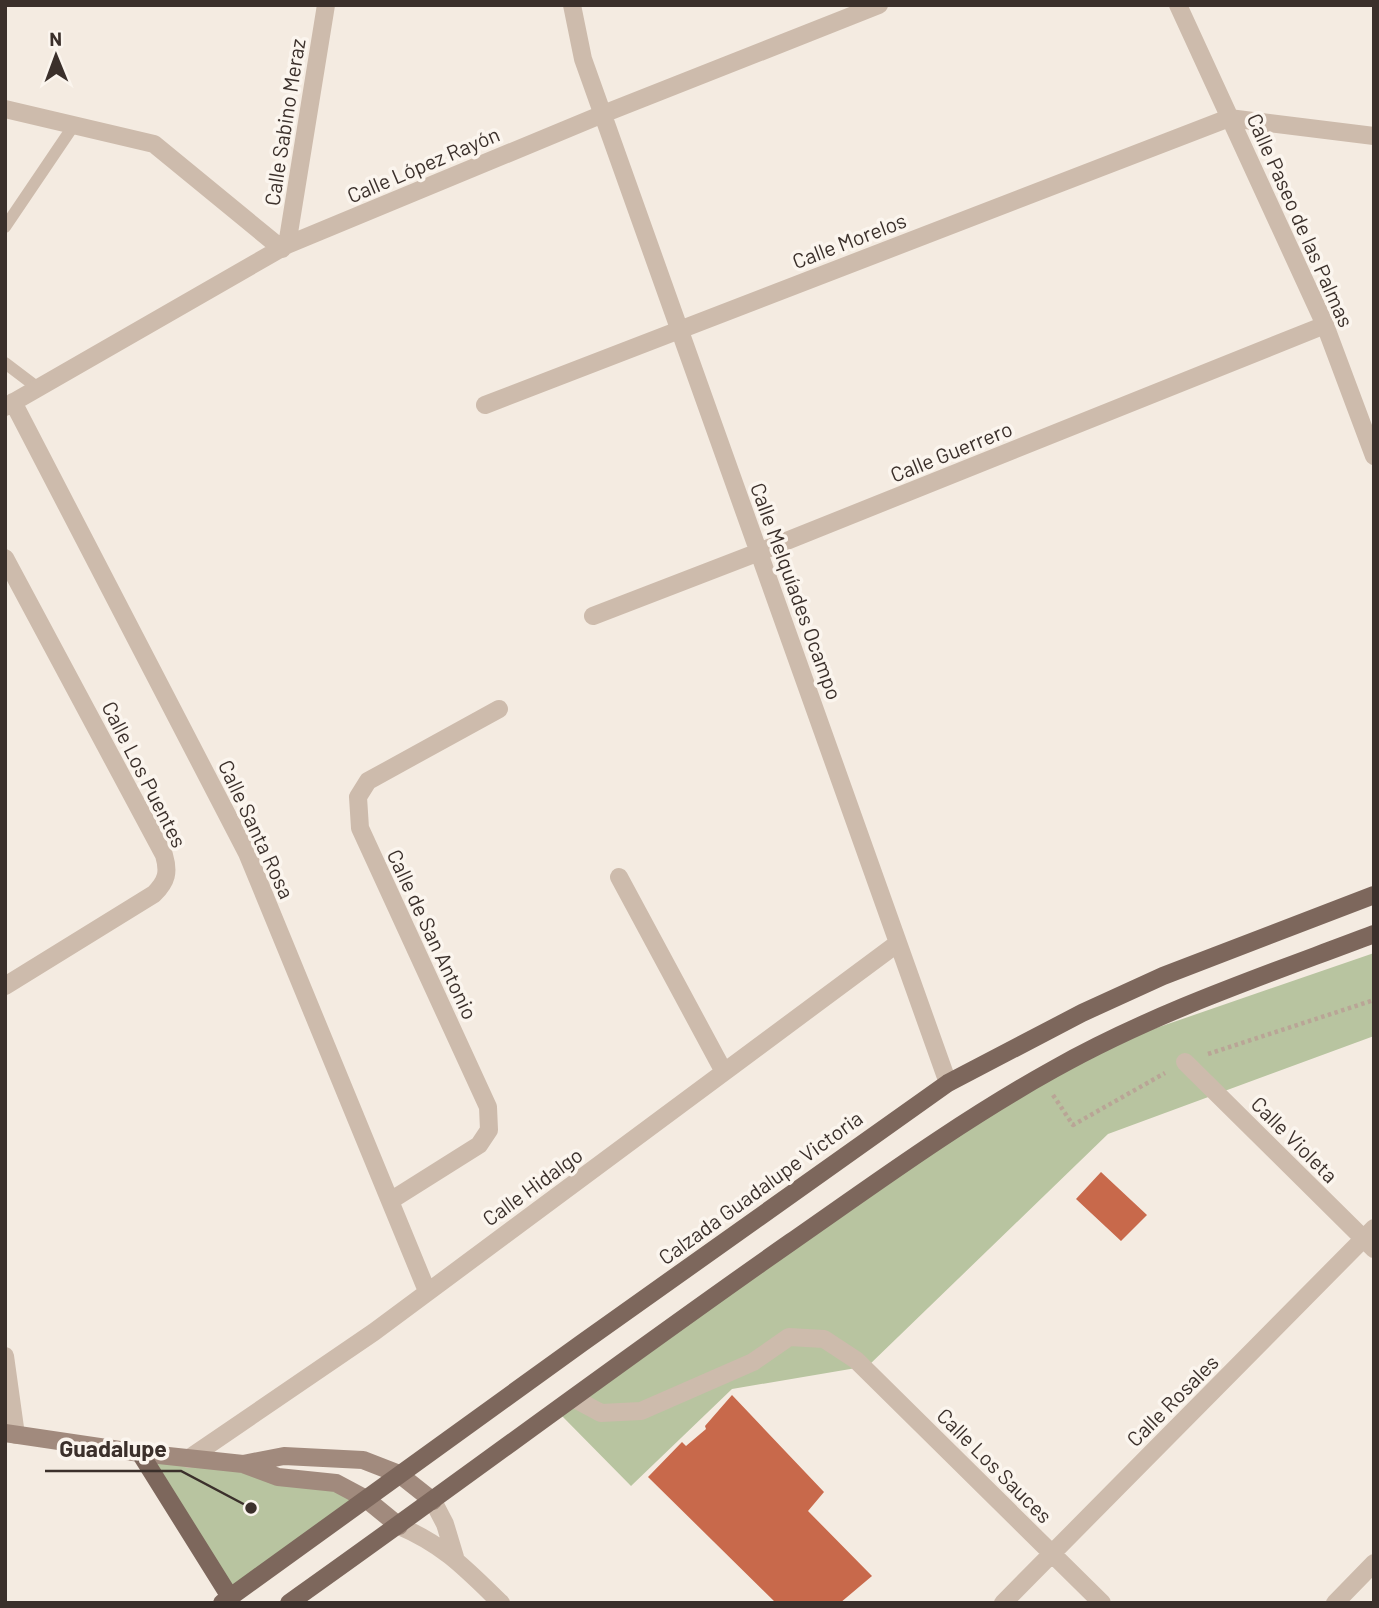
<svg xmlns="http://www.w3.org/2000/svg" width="1379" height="1608" viewBox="0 0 1379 1608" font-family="Barlow,sans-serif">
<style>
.green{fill:#b8c4a0}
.building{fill:#c8694b}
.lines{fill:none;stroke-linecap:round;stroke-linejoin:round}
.path{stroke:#b9a596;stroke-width:4.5;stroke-dasharray:3.5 3.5;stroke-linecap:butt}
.service{stroke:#cdbbac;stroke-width:12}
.minor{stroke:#cdbbac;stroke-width:18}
.secondary{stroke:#a18a7d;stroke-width:18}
.primary{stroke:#7d675c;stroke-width:18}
.labels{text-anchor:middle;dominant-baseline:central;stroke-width:7;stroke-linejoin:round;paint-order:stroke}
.street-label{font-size:21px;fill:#3b302b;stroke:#fbf5ee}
.leader{fill:none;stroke:#3b302b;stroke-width:2.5}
.callout-dot{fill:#3b302b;stroke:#fbf5ee;stroke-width:2.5}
.callout-label{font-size:23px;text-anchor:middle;font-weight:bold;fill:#3b302b;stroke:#fbf5ee;stroke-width:7;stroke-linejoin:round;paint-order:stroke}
</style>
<rect width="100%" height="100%" fill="#f4ebe1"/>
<path class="green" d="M1374,953V1036L1108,1134L868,1366L732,1389L631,1486L562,1416L990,1107L1101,1047Z
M148,1457L336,1488L355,1499L232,1590Z"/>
<path class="building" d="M1101,1172L1147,1215L1121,1241L1076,1199Z
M732,1395L824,1492L808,1511L872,1576L840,1603H776L648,1477L682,1442L686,1446L706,1429L705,1426Z"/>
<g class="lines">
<path class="path" d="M1208,1054L1374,1000
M1053,1095L1073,1125L1165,1073"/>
<path class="service" d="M5,227L74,125
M5,363L38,388"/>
<path class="minor" d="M572,5L583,59L948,1083
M1178,5L1325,325L1374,456
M5,109L154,144L282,249
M287,245L326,5
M13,402L247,853L427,1291
M485,405L1229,118L1374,136
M5,407L287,245L603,114L879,5
M5,558L164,855C169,872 167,881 154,894L5,986
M593,616L759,552L1325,325
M619,877L724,1072
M1185,1062L1374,1249
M390,1201L479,1145L489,1130L488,1107L360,828L358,797L368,781L499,709
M5,1356L16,1435
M573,1398L601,1413L641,1411L753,1362L789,1337L824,1339L856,1360L1102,1603
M188,1459L374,1332L898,943
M433,1501L445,1524L455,1557
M399,1526C444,1545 466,1569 501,1603
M1003,1603L1374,1228
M1335,1603L1374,1563"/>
<path class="secondary" d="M5,1433L140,1453L243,1464L278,1477L336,1483L366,1499L399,1526
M243,1464L284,1456L363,1460L399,1474L433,1501"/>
<path class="primary" d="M140,1453L230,1597
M222,1603L582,1343L948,1083L1082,1013L1163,976L1374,895
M289,1603C457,1484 622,1360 791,1242C877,1182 962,1120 1054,1069C1155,1012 1266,975 1374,934"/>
</g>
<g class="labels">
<g class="street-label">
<text transform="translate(284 122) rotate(-81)">Calle Sabino Meraz</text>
<text transform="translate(423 164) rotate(-23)">Calle López Rayón</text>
<text transform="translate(1301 220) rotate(66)">Calle Paseo de las Palmas</text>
<text transform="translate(849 240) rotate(-21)">Calle Morelos</text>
<text transform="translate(951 451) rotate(-22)">Calle Guerrero</text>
<text transform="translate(797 591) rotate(70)">Calle Melquíades Ocampo</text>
<text transform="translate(145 774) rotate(63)">Calle Los Puentes</text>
<text transform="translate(257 829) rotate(65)">Calle Santa Rosa</text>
<text transform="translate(433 934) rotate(65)">Calle de San Antonio</text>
<text transform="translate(1295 1139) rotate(45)">Calle Violeta</text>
<text transform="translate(532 1186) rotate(-36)">Calle Hidalgo</text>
<text transform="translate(760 1187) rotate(-36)">Calzada Guadalupe Victoria</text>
<text transform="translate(1172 1400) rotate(-45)">Calle Rosales</text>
<text transform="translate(995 1465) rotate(45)">Calle Los Sauces</text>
</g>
</g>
<path class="leader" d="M251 1508L181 1471H45"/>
<circle class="callout-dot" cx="251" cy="1508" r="7"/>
<g class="callout-label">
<text x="113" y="1457">Guadalupe</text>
</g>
<rect width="1379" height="1608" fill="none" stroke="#3b302b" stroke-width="14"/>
<g transform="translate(56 56) rotate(359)" stroke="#fbf5ee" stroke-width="5" paint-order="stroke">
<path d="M0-5L12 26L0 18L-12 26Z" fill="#3b302b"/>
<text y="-10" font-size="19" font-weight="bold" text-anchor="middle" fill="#3b302b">N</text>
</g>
</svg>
